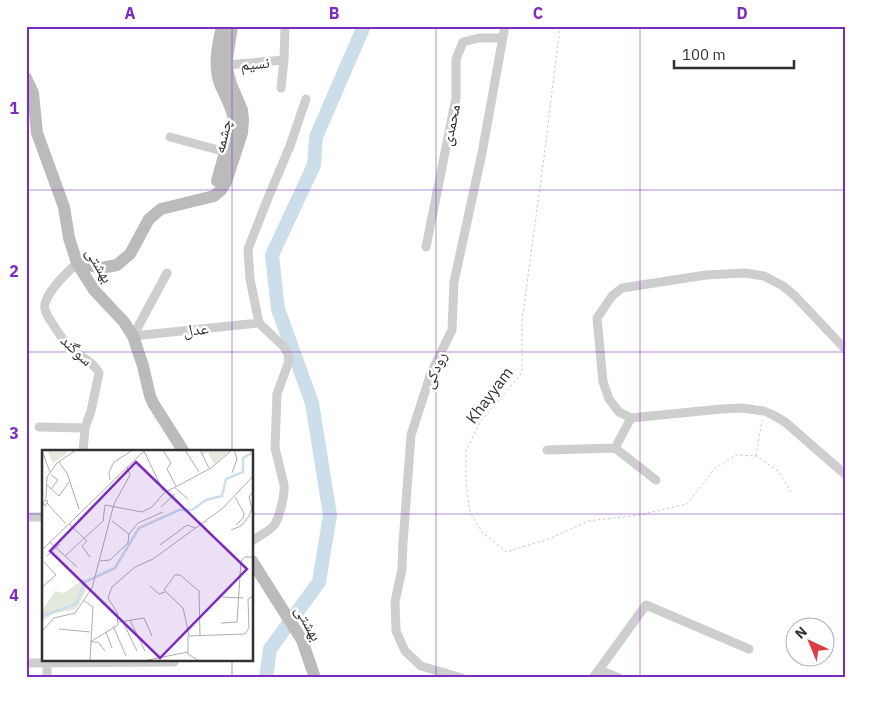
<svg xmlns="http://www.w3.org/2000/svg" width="872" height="704" viewBox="0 0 872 704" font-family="'IBM Plex Sans','Noto Naskh Arabic',sans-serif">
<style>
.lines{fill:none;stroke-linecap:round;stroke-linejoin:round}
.river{stroke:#cddeeb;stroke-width:14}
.path{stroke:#c8c8c8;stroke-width:1;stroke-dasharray:2.5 2.5;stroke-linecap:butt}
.street{stroke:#cecece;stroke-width:9}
.secondary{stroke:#bbb;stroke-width:12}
.grid{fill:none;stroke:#7b2cbf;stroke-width:1;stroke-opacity:0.55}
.labels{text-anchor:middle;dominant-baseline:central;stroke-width:5;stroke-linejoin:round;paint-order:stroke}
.street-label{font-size:16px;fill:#313131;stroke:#fff}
.inset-river{fill:none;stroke:#cddeeb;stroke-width:2.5}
.inset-road{fill:none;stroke:#adadad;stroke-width:1}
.view{fill:#7b2cbf;fill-opacity:0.15;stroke:#7b2cbf;stroke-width:2.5}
.inset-edge{fill:none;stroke:#313131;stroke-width:2.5}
.neatline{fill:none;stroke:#7b2cbf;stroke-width:2}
.grid-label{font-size:16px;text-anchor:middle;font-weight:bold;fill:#7b2cbf}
</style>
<rect width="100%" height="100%" fill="#fff"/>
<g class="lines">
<path class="river" d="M266,678L270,649L319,582L330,515L312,403L278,309L272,255L314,165L316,137L364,26"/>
<path class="path" d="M560,26L544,157L522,321V373L480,422L466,451V484L470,512L482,532L506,552L549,539L588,521L639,515L687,504L715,468L736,455L756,456L778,471L791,492
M756,456L762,420"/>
<path class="street" d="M226,65L284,60
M281,88L284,60L285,26
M170,137L226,152
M426,247L456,98V59L463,42L479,38H503
M77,263C68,272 42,295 45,309C46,315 51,321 54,326C59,334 66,344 73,350C82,358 94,362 99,373L91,411L85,428L83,452
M133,336L259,323
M133,336L167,273
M846,350L795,296L783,286L764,276L745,273L706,275L622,288L612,296L597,318L603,382L609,399L619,412L631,418L721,409L742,408L764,411L773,415L785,422L846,475
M39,427L85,428
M615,448L656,480
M547,450L615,448L631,418
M26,517H44
M252,541C259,536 270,531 275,524C280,515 285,495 284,485L275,448L277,394L289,361L288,354L284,347L259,323L250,279L248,249L268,198L290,146L306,99
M26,663L174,662
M599,670L619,678
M47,678V663
M462,678L421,666L405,651L396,631L395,602L402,569L403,543L411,435L431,373L452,330L454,282L482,153L505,26
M593,678L646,605L749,649"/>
<path class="secondary" d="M26,78L33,93L37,133L64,207L69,238L77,263L94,290L124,322L133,336L143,366L150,396L153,403L184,452
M217,181L234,120C232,107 225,96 220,84C213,65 218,45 222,26
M77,263L101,268L117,265L130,254L149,219L161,209L214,196L221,190L226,182L242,133L243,120L242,110L231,84L226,65L232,26
M252,561L302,640L315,678"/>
</g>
<path class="grid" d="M232,26V452M436,26V678M640,26V678M26,190H846M26,352H846M26,514H44M252,514H846M232,660V678"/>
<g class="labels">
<g class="street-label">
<text transform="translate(255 63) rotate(-5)">نسیم</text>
<text transform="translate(450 125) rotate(-78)">محمدی</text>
<text transform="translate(222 136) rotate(-77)">چشمه</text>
<text transform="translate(100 265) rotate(60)">بهشتی</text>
<text transform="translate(196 329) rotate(-6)">عدل</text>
<text transform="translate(77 350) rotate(43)">سوگند</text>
<text transform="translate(434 370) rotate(-67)">رودکی</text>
<text transform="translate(489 395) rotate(-53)">Khayyam</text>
<text transform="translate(309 623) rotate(61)">بهشتی</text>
</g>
</g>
<g transform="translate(42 450)">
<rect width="211" height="211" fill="#fff"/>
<path d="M5,0H24L25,3L11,13ZM159,0H189L172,14L166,2L160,5ZM42,129L44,141L33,160L13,163L0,171V161L13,141L22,143Z" fill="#e3e9dd"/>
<path class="inset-river" d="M0,166L34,154L43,132L73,118L97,78L137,60H150L164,50L180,46L184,29L201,22V8L210,3L209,0"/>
<path class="inset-road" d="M121,0L129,13L125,19L134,36M143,0L157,22M158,0L167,18M0,1L8,22M102,1L121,41M17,12L25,23L37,59M190,23L195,9L192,0M9,25L16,30L9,39M68,30L67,22L72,12L91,0M5,35L17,46L27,32M132,37L146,49M193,47L202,63L201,68L194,75M4,49L5,27L15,13L34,0M3,50L6,51L3,56L1,54ZM5,53L23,73M119,57L133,44M70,71L87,84M27,74L45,91L40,96L48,107M189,80L199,76L207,66L210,59L207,47L212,40M8,92L35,117M118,95L145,75L153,78M0,100L103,0M5,106L18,94M23,106L61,71L63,55L100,62L110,57L122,43L169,18L190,0M58,111L68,110L86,93L87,84L96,73L121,62M108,136L117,144L123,142M0,137L14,125L2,112M180,147L201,148M42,151L51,157L48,211M88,170L103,201M77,172L102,168L110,186M81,172L95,201M179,173L195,172L199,111L203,107H212M71,176L84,206M17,179L48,182M0,181L12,168L33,163L50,138L72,54L88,25L85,17M64,182L70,198M147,185L141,158L122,140L133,125H138L157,141L158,186M48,192L76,175L75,162L66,148L70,137L93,117L111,109L181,58L212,25M50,192H56L63,201M106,210L146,202M157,211L146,204V186L203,184L207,178L206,149L212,146"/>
<path class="view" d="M94,12L205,119L118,208L8,101Z"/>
<rect width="211" height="211" class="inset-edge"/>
</g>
<rect width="872" height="704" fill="none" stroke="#ffffff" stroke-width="55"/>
<g transform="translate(810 642) rotate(316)"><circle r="24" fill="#ffffff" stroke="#adadad"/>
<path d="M0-4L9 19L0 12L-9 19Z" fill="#db3f42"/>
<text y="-8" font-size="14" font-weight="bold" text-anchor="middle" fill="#313131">N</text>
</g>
<path d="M674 60v8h120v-8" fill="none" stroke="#313131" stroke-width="2.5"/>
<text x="682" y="60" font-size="15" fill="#313131" stroke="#ffffff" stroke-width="4" paint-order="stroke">100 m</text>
<rect x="28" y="28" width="816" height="648" class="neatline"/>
<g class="grid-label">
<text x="130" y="19">A</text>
<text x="334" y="19">B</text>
<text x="538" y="19">C</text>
<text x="742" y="19">D</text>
<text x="14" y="114">1</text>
<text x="14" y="277">2</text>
<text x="14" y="439">3</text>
<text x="14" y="601">4</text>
</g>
</svg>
